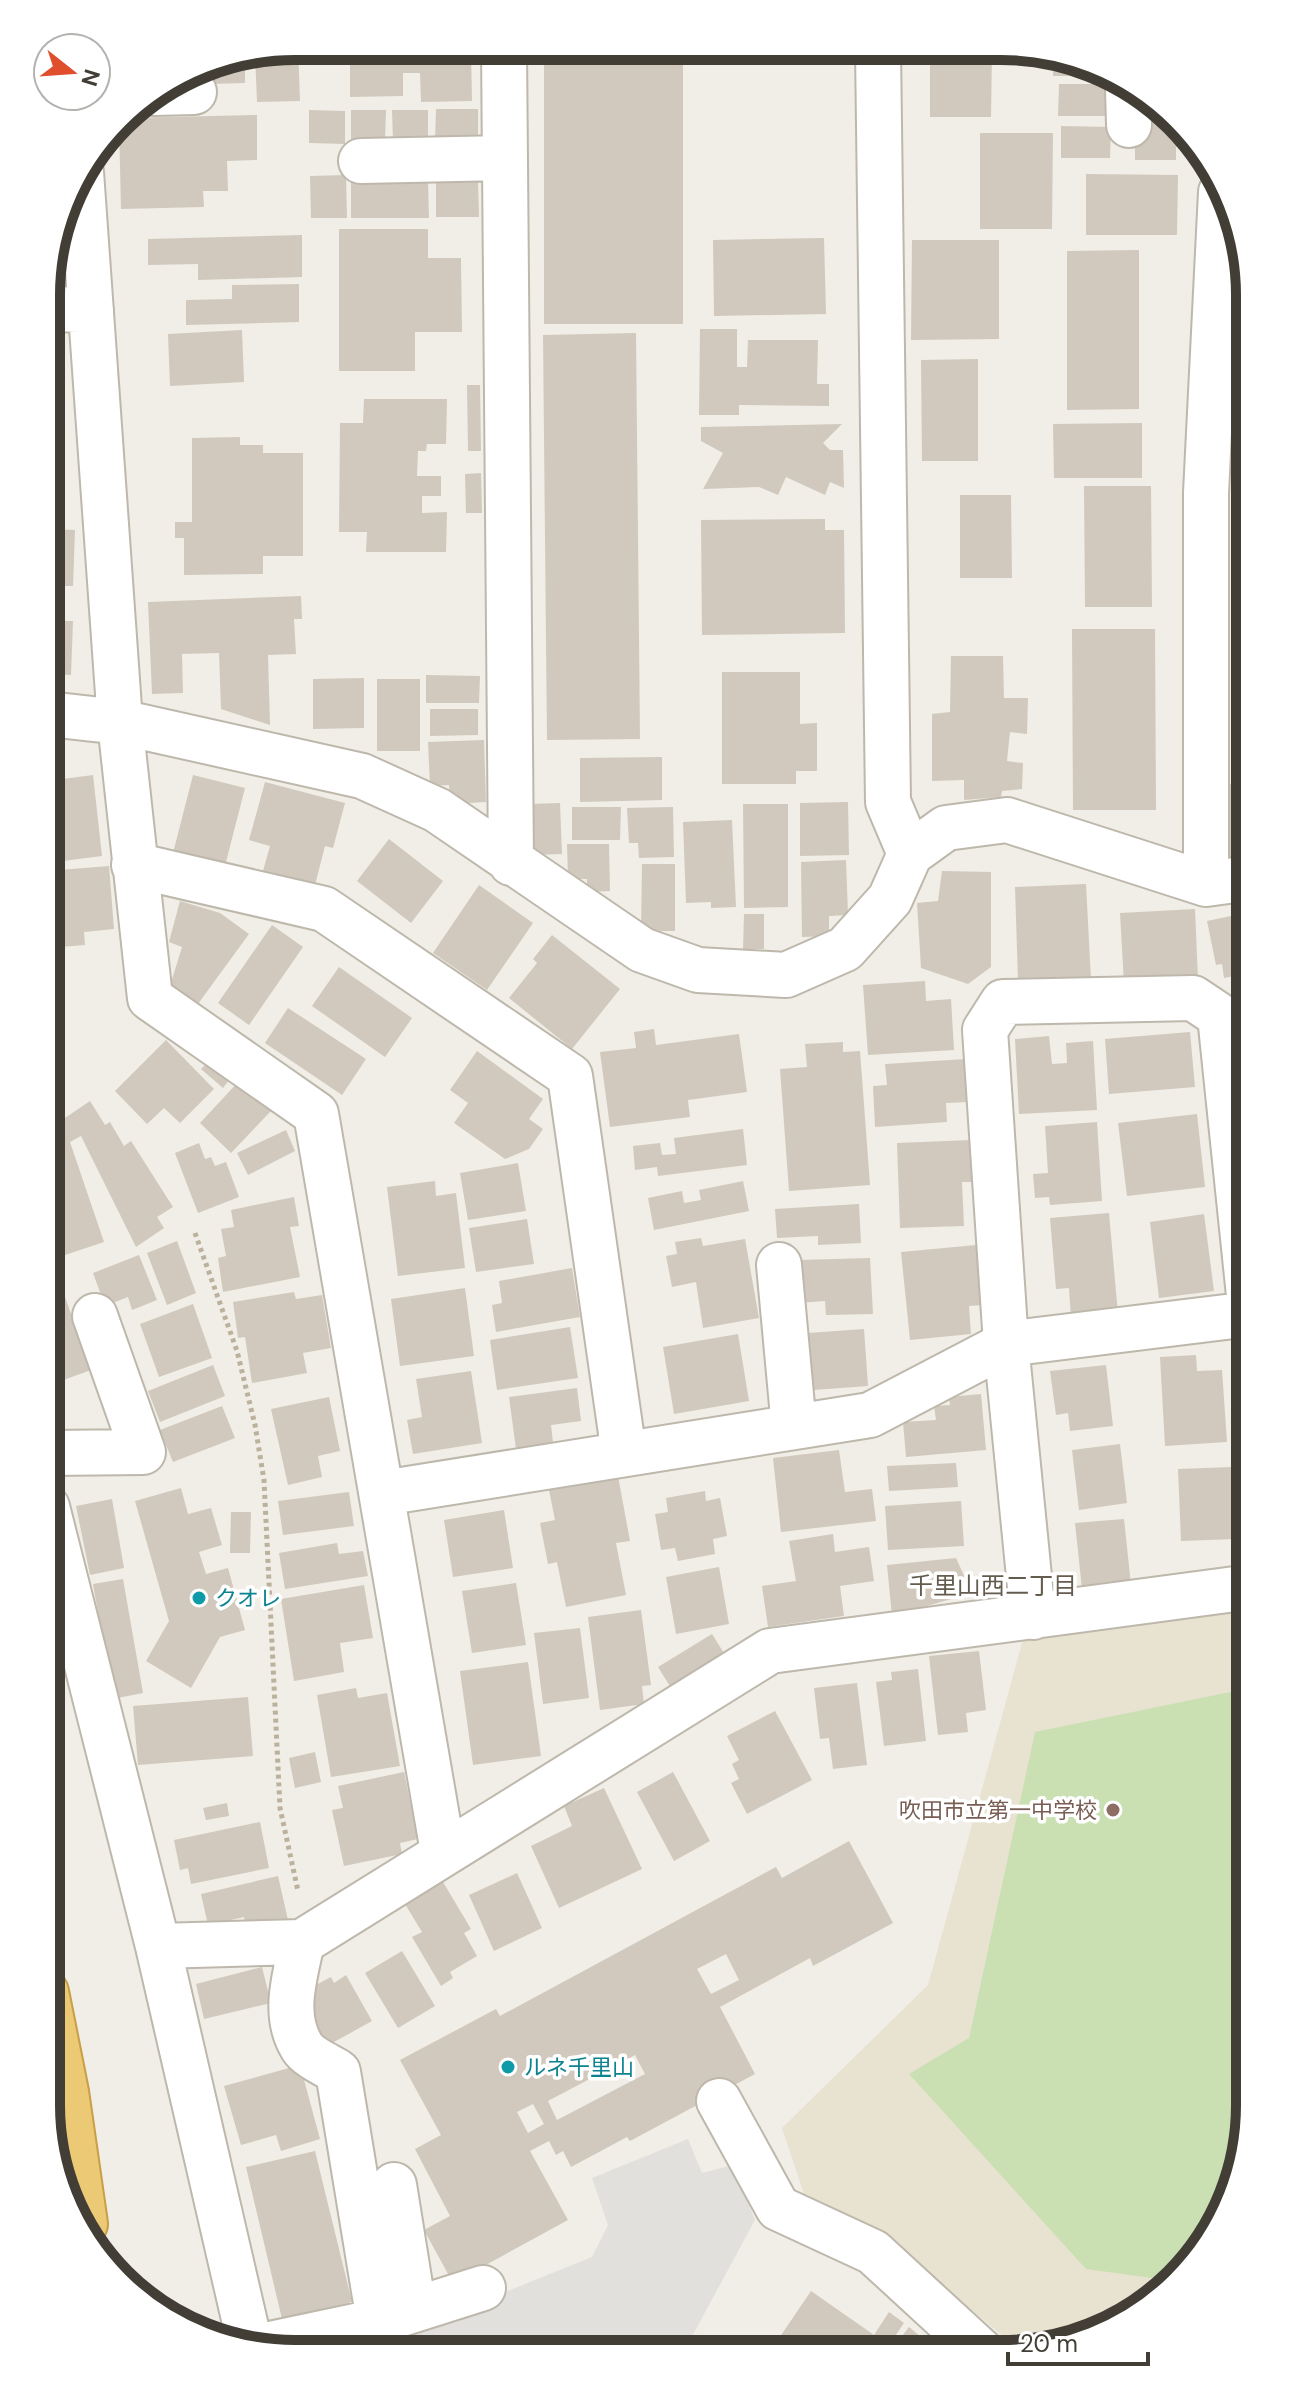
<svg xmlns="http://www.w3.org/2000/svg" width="1296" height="2400" viewBox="0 0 1296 2400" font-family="'DM Sans','Noto Sans JP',sans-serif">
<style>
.education{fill:#e8e2d1}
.green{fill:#cae0b3}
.parking{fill:#e2e0dd}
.building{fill:#d1c9bd;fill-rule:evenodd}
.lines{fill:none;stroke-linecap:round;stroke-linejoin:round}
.minor-casing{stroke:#beb8ac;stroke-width:48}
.highway-casing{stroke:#c99e47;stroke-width:48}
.path{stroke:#bbb19c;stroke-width:5;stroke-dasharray:4 4;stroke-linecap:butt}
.minor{stroke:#fff;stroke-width:44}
.highway{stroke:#ecc975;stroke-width:44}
.culture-dot{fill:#0f9aa8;stroke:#fff;stroke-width:3}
.education-dot{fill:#8d6e63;stroke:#fff;stroke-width:3}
.labels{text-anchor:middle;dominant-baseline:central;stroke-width:7;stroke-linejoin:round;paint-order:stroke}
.culture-label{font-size:22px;fill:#0d838f;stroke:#fff;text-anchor:start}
.education-label{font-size:22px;fill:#785e54;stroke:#fff;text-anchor:end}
.neighbourhood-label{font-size:24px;fill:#645c4e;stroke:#fff}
.rim{fill:none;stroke:#423e36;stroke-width:10}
</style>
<rect width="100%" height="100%" fill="#f0eee6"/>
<path class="education" d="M1250,1607L1249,2122L1237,2185L1199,2256L1152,2303L1081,2341L1021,2351L878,2232L804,2194L782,2128L928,1985L1024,1636Z"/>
<path class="green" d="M1250,1688L1249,2122L1237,2185L1199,2256L1174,2281L1086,2269L909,2074L969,2038L1035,1732Z"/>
<path class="parking" d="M688,2139L702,2173L733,2165L755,2220L683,2353L390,2352L391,2338L592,2257L608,2225L592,2178Z"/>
<path class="building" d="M298,46L300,101L257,102L255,54Z
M366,46L441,47V51L471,50L472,101L421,102L420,73H403V96L350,97V65H367Z
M544,48H683V324H544Z
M788,49H851V53H788Z
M930,50H992L991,117H930Z
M1053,53L1101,76H1053Z
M245,56V83L210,84L209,77H180L200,65Z
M1059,84H1110L1109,116H1058Z
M436,109H478V140L435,141Z
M309,110L345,111V144L309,143Z
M351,110H386L385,141H351Z
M392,110H428V141H393Z
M257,115V160L227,161L228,191H203L204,207L121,209L119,124L123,118Z
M1135,115H1170L1191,146L1176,147V160H1135Z
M1061,126L1111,127L1110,158H1061Z
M980,133H1053L1052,229H980Z
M1086,174L1178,175L1177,235H1086Z
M346,175L347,218H311L310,176Z
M351,180H428L429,218H351Z
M436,180H478L479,217H436Z
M339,229H428V258H461L462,332H415V371H339Z
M57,234L59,272L52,281H48V263Z
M302,235V277L198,280V264L148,265V239Z
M824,238L826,314L714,316L713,240Z
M912,240H999V339L911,340Z
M1139,250V409L1067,410V251Z
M299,284V322L186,325V300L232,299V285Z
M700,329H737V367H747L748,340H818L817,384H829V406L739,405V415H699Z
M242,330L244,382L170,386L168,334Z
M636,333L640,739L547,740L543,335Z
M978,359V461H922L921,360Z
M467,385H480L481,451H468Z
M364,399H447L446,444H427L426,451H418L417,476H441V496H422V513L447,512L446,552H366L367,532H339L340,423H363Z
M1142,423V478H1054L1053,424Z
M842,424L823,443L830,450H843L844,488L830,482L825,495L786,477L778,495L759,487L703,489L723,453L701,441V427Z
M240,437V445H263V453H303V556H263V574L184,575V538H175V522H192V438Z
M481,473L482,513H466L465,474Z
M1084,486H1151L1152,607H1085Z
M960,495H1011L1012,578H960Z
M825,519V530H844L845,633L702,635L701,520Z
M48,529L75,530L73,586H59L58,621H73L71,675L48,674Z
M301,596L302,619H294L296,654L268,655L270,725L221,709L219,653L182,654L183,693L152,694L148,602Z
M1072,629H1155L1156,810H1073Z
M1244,648H1250V687H1245Z
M951,656H1003L1004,698H1028L1027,734L1010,732L1007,761L1023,763L1022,789L1002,791L1001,797L964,800V780L932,781V714L950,712Z
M722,672H800V724L817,723V771H796V784H722Z
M426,675L480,676L479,703H426Z
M364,678V728L313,729V679Z
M377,679H420V751H377Z
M430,709H478V735L430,736Z
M1233,717H1250V769H1234Z
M484,740L486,802L450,804L449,785L430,786L428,742Z
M662,757V800L580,802V758Z
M93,775L102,856L63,861L59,830L47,831V781Z
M193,775L245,788L225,866L173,853Z
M265,782L345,803L333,848L325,846L315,885L263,871L270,846L249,840Z
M1224,784H1250V859H1225Z
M848,802L849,855L800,856V803Z
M560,803L562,854L531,855L530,804Z
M743,804H788V907L744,908Z
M572,807H621L620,840H572Z
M673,807L674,857L639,858L638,843H629L627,808Z
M732,820L736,907L711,908V902L686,903L683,822Z
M389,839L443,881L411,923L357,881Z
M567,844H609L610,891L587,892V879H568Z
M846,860L848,915L829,916V936L802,937L801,862Z
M642,864H675V931H641Z
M109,866L114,929L84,932L85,945L47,948V871Z
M942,871L991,872V967L968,984L921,968L917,903L938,901Z
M1086,884L1091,980L1018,981L1015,887Z
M479,885L533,923L487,990L433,953Z
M180,901L220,913L249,934L195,1008L169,989L182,947L169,942Z
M1195,909L1198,980L1124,984L1120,913Z
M1250,912V973L1224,978L1222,964L1216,965L1207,921Z
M744,914H764V949H743Z
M272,925L303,947L249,1025L218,1003Z
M552,935L620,989L572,1049L509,998L537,963L533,959Z
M339,967L412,1018L385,1057L312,1006Z
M925,981L926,1001L951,999L954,1050L868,1055L863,985Z
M288,1008L366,1059L342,1095L265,1043Z
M654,1029L656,1045L739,1034L747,1092L688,1100L690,1117L610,1127L600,1052L636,1048L634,1032Z
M1190,1032L1195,1087L1109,1094L1105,1039Z
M1049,1036L1052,1064L1067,1063L1066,1043L1093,1041L1097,1110L1019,1114L1015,1039Z
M166,1040L214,1089L180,1123L164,1108L147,1124L115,1091Z
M843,1042V1052L860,1051L870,1185L789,1191L780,1069L807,1067L805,1044Z
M477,1051L543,1099L529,1119L543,1129L529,1149L505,1159L454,1123L468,1103L450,1090Z
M966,1059L969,1102L946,1103L947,1122L875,1127L873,1086L887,1085L885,1064Z
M210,1060L230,1079L223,1088L201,1069Z
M239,1081L271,1111L231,1153L200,1123Z
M90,1101L105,1125L110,1122L124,1146L131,1141L173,1207L157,1217L164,1228L136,1247L81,1136L70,1142L104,1242L62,1256L47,1209V1153L52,1151L47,1130L65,1124L62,1120Z
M1197,1114L1205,1187L1127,1196L1118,1123Z
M1097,1122L1102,1201L1050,1205L1049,1197L1035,1198L1033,1174L1048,1173L1045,1126Z
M743,1129L747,1165L658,1176L657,1167L635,1170L633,1146L660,1143L662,1155L676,1154L674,1138Z
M286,1130L295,1151L248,1175L237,1153Z
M971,1140L973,1182H962L964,1226L900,1228L897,1143Z
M199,1143L205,1159L211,1157L215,1166L226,1162L239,1197L198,1213L175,1153Z
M518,1163L526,1211L468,1220L460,1173Z
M435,1181L436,1196L456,1193L465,1268L398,1276L387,1187Z
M743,1181L749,1211L654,1230L648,1198L682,1191L684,1203L701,1200L699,1190Z
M294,1197L299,1226L290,1227L300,1277L223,1292L218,1258L226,1256L221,1229L234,1227L231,1210Z
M859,1204L861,1243L818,1245V1236L777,1238L775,1209Z
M1109,1213L1118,1314L1071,1318L1069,1288L1056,1289L1050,1218Z
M1204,1214L1214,1291L1159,1298L1150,1222Z
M527,1219L534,1264L476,1272L469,1228Z
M701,1238L703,1246L745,1239L759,1318L703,1328L696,1282L672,1287L666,1256L677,1254L675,1242Z
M177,1241L196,1293L167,1305L147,1253Z
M976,1245L981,1305L969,1306L971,1334L910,1340L901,1252Z
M47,1246L91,1370L47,1386L48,1365Z
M139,1255L157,1300L132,1310L128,1297L105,1306L93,1273Z
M870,1258L873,1314L826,1315L825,1301L799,1303V1260Z
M572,1268L580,1317L496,1332L492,1305L502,1303L499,1281Z
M465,1288L474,1356L400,1366L391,1299Z
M294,1292L296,1299L322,1295L331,1348L303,1353L307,1373L252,1383L245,1337L238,1338L233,1302Z
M193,1304L212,1358L159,1377L140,1324Z
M570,1327L578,1378L497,1390L490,1340Z
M864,1329L868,1386L813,1390L808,1333Z
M738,1334L749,1401L674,1414L663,1347Z
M1248,1338L1250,1378L1232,1379L1231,1339Z
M1196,1355L1197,1371L1222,1370L1227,1442L1165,1446L1160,1357Z
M213,1365L225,1396L160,1422L148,1391Z
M1106,1365L1113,1426L1070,1431L1068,1413L1056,1415L1050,1371Z
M471,1371L482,1443L413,1454L407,1420L422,1417L416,1379Z
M577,1388L581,1421L551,1425L553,1443L516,1449L509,1397Z
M981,1394L986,1450L906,1457L903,1422L936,1420L934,1406L950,1405L949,1397Z
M329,1397L340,1451L318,1456L322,1477L288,1485L271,1409Z
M222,1406L235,1438L173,1462L160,1430Z
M1120,1444L1127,1503L1079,1510L1072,1450Z
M839,1450L845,1492L872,1489L876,1521L781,1532L773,1458Z
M956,1463L958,1487L889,1491L887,1466Z
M1232,1467L1235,1539L1181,1541L1178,1469Z
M618,1476L630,1541L616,1543L626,1595L566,1607L557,1562L548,1564L540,1523L555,1520L549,1490Z
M181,1488L188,1514L211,1508L222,1545L199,1552L206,1574L228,1568L245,1630L220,1637L191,1688L146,1661L169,1621L135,1501Z
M705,1491L706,1501L720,1498L727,1536L713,1539L715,1554L678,1561L675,1548L661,1550L655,1514L668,1512L666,1498Z
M349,1492L354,1526L283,1535L278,1501Z
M112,1499L124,1568L90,1575L76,1506Z
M961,1501L964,1546L888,1550L885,1506Z
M504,1510L513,1568L453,1577L444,1520Z
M231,1512H251L250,1553H230Z
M1124,1519L1131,1585L1082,1589L1075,1523Z
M833,1534L835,1552L869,1547L874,1581L840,1586L844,1616L768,1627L762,1586L796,1581L789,1541Z
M337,1543L339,1554L363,1551L368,1576L285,1589L279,1553Z
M956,1558L972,1593L892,1616L887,1565Z
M719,1567L729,1624L676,1634L666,1577Z
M123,1579L143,1693L113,1699L93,1584Z
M516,1583L526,1645L472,1653L462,1591Z
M364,1585L373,1638L340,1643L344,1672L294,1681L281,1599Z
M641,1610L651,1685L642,1686L644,1704L600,1710L588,1617Z
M580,1628L589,1698L543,1704L534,1633Z
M712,1634L727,1658L673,1691L658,1667Z
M979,1651L986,1710L966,1713L968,1732L938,1735L929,1656Z
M528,1662L541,1756L473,1765L460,1671Z
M918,1669L926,1741L884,1746L876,1682L892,1680L891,1672Z
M857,1683L867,1765L833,1769L829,1738L820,1739L814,1688Z
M356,1688L358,1698L387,1693L400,1766L331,1777L317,1695Z
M248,1697L253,1756L138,1765L133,1706Z
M775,1711L812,1780L747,1814L731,1783L739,1779L732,1764L739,1760L727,1736Z
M315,1752L321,1782L295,1788L289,1758Z
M404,1772L418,1839L400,1843L402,1854L344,1866L332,1810L343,1808L338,1786Z
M673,1772L710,1841L674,1861L637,1792Z
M604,1788L642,1869L559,1908L531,1846L572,1826L564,1806Z
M227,1803L229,1816L206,1820L203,1808Z
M260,1822L269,1868L191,1884L188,1868L180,1870L174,1840Z
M849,1841L893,1923L813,1966L810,1958L720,2007L755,2074L630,2141L627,2137L571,2167L563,2151L556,2155L549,2141L530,2151L568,2220L453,2283L424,2230L450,2216L415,2149L441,2135L400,2060L496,2009L500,2016L776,1867L782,1878ZM726,1954L739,1980L711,1994L697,1969ZM635,2055L645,2074L557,2120L548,2101ZM533,2104L544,2124L528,2133L517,2112Z
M517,1873L542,1928L494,1951L469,1895Z
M278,1876L288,1920L246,1929L244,1917L208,1925L201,1894Z
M443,1882L471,1929L464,1933L477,1956L450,1972L453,1978L441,1986L412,1937L422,1932L405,1904Z
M402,1951L435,2006L398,2028L365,1973Z
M262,1967L271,2003L204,2019L196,1984Z
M346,1975L372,2021L325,2047L302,2006L316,1998L310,1988L331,1977L334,1983Z
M300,2065L320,2139L281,2151L276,2135L241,2145L224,2086Z
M315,2151L352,2302L282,2319L246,2167Z
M811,2291L874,2335L889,2312L904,2323L883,2354L769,2353Z
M909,2327L926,2341L916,2353L899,2340Z"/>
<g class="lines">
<g class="minor-casing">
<path id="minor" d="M504,47L511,863
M878,50L888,802L910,854
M1128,89L1129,125
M154,93L194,92
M361,161L505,158
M81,172L120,722L150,998L316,1114L443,1852
M48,309L91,310
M48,714L120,722L362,776L437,810L642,950L698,970L786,975L845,949L890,899L910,854L946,828L1007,820L1206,884L1250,878
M134,865L324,909L570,1076L624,1454
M1206,884V493L1221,192
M779,1265L794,1427
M47,1453L143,1452L95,1316
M383,1493L870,1415L1006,1344L1250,1314
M47,1507L158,1946L251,2349
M1033,1617L1006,1344L985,1030L1003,1002L1193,998L1220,1016L1250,1305
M302,1942C295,1976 282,2015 302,2047C308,2057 327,2065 338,2072L379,2321
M158,1946L302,1942L770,1651L1250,1587
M719,2101L778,2208L873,2252L984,2354
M394,2185L414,2310
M251,2348L379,2321L483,2288"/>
</g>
<g class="highway-casing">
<path id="highway" d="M46,1992L66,2092L85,2224"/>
</g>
<path class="path" d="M195,1233L237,1351L255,1425L264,1480L280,1808L298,1891"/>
<use href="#minor" class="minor"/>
<use href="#highway" class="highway"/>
</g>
<g class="culture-dot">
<circle cx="199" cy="1598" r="8"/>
<circle cx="508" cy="2067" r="8"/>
</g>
<circle class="education-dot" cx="1113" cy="1810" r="8"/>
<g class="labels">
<g class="culture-label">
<text x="215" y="1598">クオレ</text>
<text x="524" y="2067">ルネ千里山</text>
</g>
<g class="education-label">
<text x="1097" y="1810">吹田市立第一中学校</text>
</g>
<g class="neighbourhood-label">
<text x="993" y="1585">千里山西二丁目</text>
</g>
</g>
<path d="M0 0H1296V2400H0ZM295 60H1001A235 235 0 0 1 1236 295V2105A235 235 0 0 1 1001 2340H295A235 235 0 0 1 60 2105V295A235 235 0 0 1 295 60Z" fill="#fff" fill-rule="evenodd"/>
<path class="rim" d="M295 60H1001A235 235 0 0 1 1236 295V2105A235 235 0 0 1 1001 2340H295A235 235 0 0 1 60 2105V295A235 235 0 0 1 295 60Z"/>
<g transform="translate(72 72) rotate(107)"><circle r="38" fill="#ffffff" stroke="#b3b2af" stroke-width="2"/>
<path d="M0-6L14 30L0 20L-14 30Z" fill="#df4f2e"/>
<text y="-12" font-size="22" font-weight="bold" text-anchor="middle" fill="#423e36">N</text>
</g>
<path d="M1008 2352v12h140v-12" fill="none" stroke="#423e36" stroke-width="4"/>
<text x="1020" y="2352" font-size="24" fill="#423e36" stroke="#ffffff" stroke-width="6" paint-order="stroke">20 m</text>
</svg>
